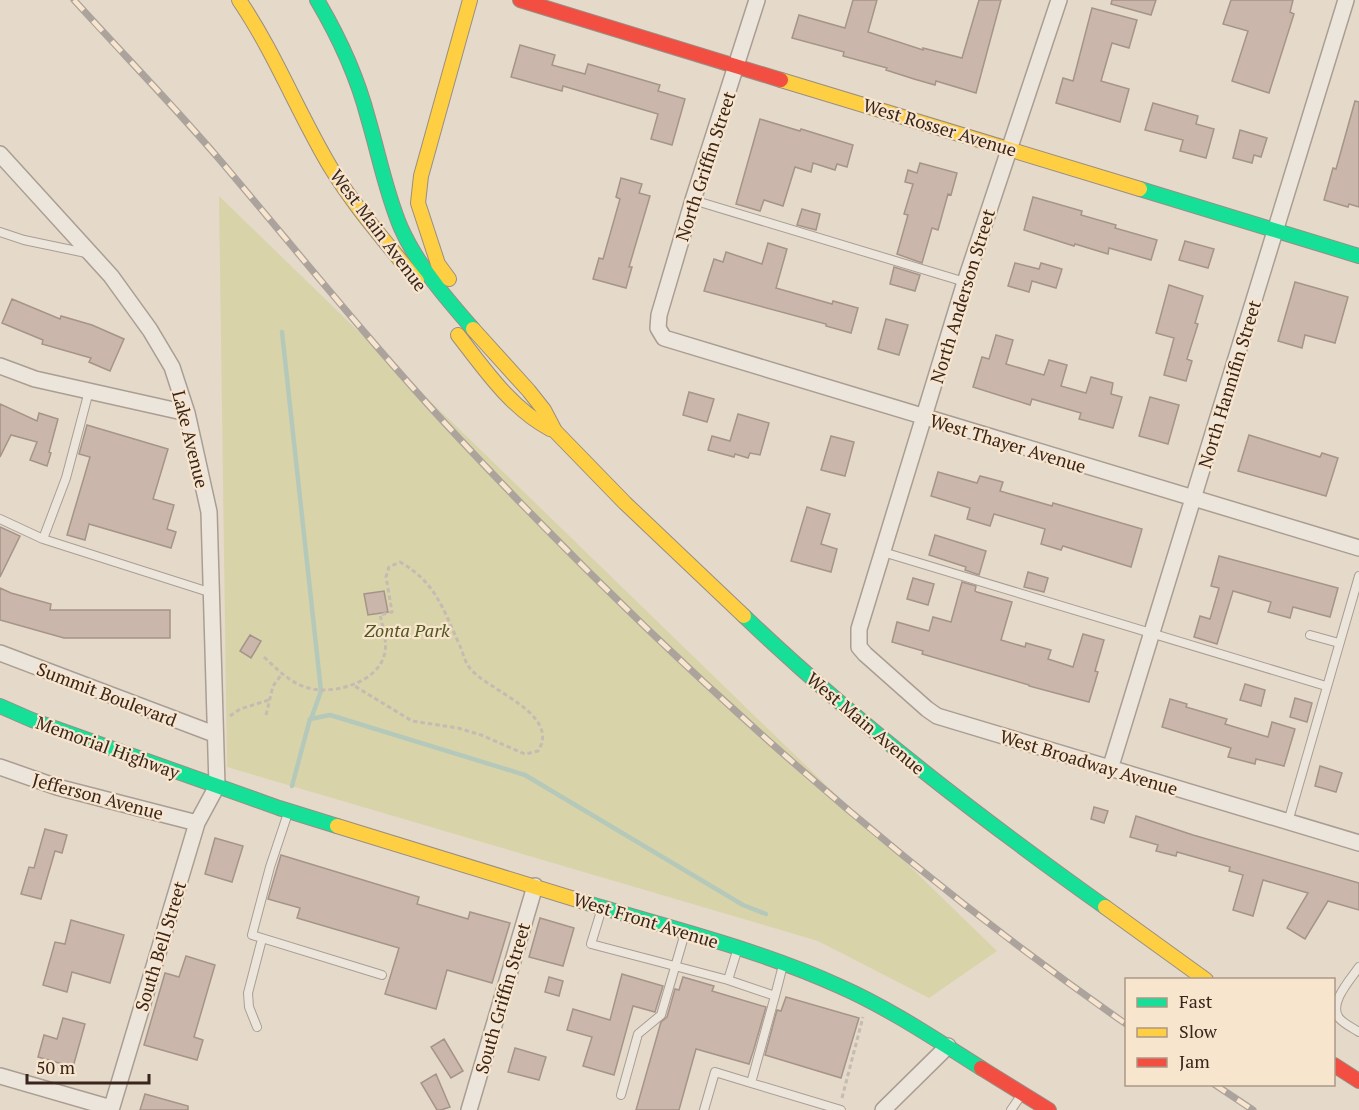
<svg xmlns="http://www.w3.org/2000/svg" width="1359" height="1110" viewBox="0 0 1359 1110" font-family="'PT Serif',serif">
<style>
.green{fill:#d9d3aa}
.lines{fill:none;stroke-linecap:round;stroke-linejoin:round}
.stream{stroke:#b5c9ba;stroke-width:4.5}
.building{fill:#cab6aa;stroke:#a59489;stroke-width:1.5}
.lane-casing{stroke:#aa9e93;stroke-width:10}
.street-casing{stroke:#aa9e93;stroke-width:18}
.fast-casing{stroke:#998e83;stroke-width:16}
.slow-casing{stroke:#998e83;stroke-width:16}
.jam-casing{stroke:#998e83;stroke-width:16}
.path{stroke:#c5bbb2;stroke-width:3;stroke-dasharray:4.5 3;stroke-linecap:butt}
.lane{stroke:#ece5dc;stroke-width:8}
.street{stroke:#ece5dc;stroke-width:15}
.fast{stroke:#16e098;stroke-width:14}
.slow{stroke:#ffcf43;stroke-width:14}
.jam{stroke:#f24e42;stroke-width:14}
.rail-casing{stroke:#aba39c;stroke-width:7}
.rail{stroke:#f8e5ce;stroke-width:4.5;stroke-dasharray:14;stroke-linecap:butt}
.labels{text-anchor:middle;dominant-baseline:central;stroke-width:4.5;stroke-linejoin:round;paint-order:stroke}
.street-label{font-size:18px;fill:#39251b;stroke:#f8e5ce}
.park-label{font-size:18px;font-style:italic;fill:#515720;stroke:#f8e5ce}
</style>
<rect width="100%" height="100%" fill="#e5d9c9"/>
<path class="green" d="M219,196L997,951L929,998L818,941L227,767Z"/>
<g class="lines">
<path class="stream" d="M282,332L321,691L311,719
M292,786L310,719L330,715L525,775L743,905L766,914"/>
</g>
<path class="building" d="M853,0H877L868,32L923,50V48L962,58L979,0H1001L976,93L936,81L935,85L914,79L886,70L887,68L843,56L844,52L792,38L799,15L845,28Z
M1112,0H1156L1151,15L1111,4Z
M1231,0H1293L1290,12L1294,14L1269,93L1232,81L1248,31L1223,24Z
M1092,8L1137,20L1129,48L1112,43L1101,81L1129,89L1120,122L1056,103L1063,78L1073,81Z
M520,45L555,55L552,65L585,74L588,64L660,85L658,91L685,99L672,145L651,139L658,114L563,86L562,91L511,77Z
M1355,101L1359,102V207L1349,204L1348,207L1324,200L1333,168L1336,169Z
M1153,103L1198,116L1196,124L1214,129L1206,158L1180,151L1183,140L1145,130Z
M760,119L800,131L801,129L853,145L847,167L837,164L835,170L813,163L811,172L795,167L783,206L764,200L760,211L736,204Z
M1240,130L1267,138L1261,157L1254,155L1252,163L1233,158Z
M920,163L957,173L951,195L948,194L938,230L932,228L922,263L897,254L908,215L904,214L913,184L905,182L908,170L917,173Z
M621,178L642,184L639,193L650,196L629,267H632L626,288L593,279L599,258L603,259L620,199L616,197Z
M1033,197L1082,211L1081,215L1116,225L1115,228L1157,240L1151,260L1109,248L1108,254L1075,244L1074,246L1024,230Z
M802,209L820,214L816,230L797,225Z
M1185,241L1214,249L1208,268L1179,260Z
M768,243L787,249L776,288L832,304L833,301L858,308L851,333L826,326V324L704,291L714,259L723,262L726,252L762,264Z
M1015,263L1039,269L1041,263L1062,269L1056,288L1032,281L1029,292L1008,286Z
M894,267L920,275L915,291L890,284Z
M1295,282L1348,297L1335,343L1305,335L1302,348L1278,341Z
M1169,285L1203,296L1195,323L1198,324L1187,359L1192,361L1186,381L1164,375L1174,338L1156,333Z
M12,299L60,319L61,316L92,325L124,339L110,371L89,362L91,358L42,344L43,340L2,323Z
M886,319L908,325L899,355L878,349Z
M996,335L1013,340L1006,364L1044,375L1049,360L1067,365L1061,386L1086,393L1091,377L1113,383L1111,394L1122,397L1113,428L1079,419L1081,413L1032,399L1030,405L973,387L982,357L989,359Z
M689,392L714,399L707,422L683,415Z
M1150,397L1179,405L1168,444L1139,436Z
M0,404L37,421L39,413L58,419L49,452L51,453L47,466L30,460L37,442L11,435L0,457Z
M738,414L769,423L760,455L750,453L748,458L735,454L734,457L708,450L712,436L730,441Z
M87,425L168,449L153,499L174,505L167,529L176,532L171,548L89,524L85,540L67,535L90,457L79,454Z
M1249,435L1320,457L1322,453L1338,458L1326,496L1238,471Z
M831,436L854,442L845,476L821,470Z
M938,472L977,483L980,476L1003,482L1000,491L1052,506L1053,503L1142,529L1131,567L1063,546L1061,550L1041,544L1045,529L994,514L990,526L967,519L970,508L931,496Z
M807,507L830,514L821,544L837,549L831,572L791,561Z
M0,527L20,536L0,577Z
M935,535L986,551L979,575L965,570L966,567L929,555Z
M1219,556L1338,588L1330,617L1293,607L1290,618L1268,612L1271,602L1233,591L1217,644L1194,637L1200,616L1210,619L1219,588L1211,586Z
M1028,572L1048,578L1044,592L1024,587Z
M913,578L934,584L928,605L907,599Z
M962,582L976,586L975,591L977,592L1012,602L1001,640L1025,647L1026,643L1051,650L1048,659L1073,667L1083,634L1104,640L1095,671L1098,672L1089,702L1029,686V685L922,654L923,651L892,642L897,622L929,631L933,617L951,622Z
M0,588L11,593L51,604L50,610H170V638H64L0,620Z
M384,591L388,612L368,615L364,594Z
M250,635L261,641L251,658L240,651Z
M1245,684L1265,690L1261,706L1240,700Z
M1295,698L1312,703L1307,722L1290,717Z
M1170,699L1187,704L1186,707L1227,719L1225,724L1268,737L1272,722L1295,729L1284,766L1256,759L1255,764L1228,757L1231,748L1162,727Z
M1320,766L1342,773L1336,792L1315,786Z
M1094,807L1108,811L1104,823L1091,819Z
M1136,816L1193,835L1359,883V910L1328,901L1305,939L1287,928L1308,893L1263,880L1253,916L1233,910L1243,875L1229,871L1230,867L1177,852L1176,856L1156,851L1158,845L1130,837Z
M45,829L67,835L62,853L55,851L41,899L21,894L29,867L34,868Z
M215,838L243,846L232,882L205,874Z
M281,855L419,897L417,904L468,919L470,912L510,923L492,983L447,970L436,1009L385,994L399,948L297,918L300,908L268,899Z
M540,918L574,928L563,966L529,957Z
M71,920L124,935L110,983L72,972L67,992L43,985L55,942L65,944Z
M186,956L215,965L194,1037L203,1040L197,1060L144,1045L165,973L179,977Z
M622,974L663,986L655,1012L633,1006L614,1075L583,1066L592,1037L567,1030L573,1009L610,1020Z
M549,977L563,981L559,996L545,992Z
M683,977L714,986L712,991L766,1007L753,1052L749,1064L696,1049L679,1110H636L661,1022L667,1017L675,989L679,990Z
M786,997L859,1018L841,1078L765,1055L777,1010L781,1011Z
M63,1018L85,1024L73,1067L38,1057L44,1035L57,1039Z
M444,1039L463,1071L451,1078L431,1047Z
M515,1048L546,1057L539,1080L508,1072Z
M436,1074L450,1107L441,1110H437L421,1083Z
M145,1094L188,1106V1110H140Z"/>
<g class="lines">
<g class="lane-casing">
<path id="lane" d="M693,200L965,282
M0,232L24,240L86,253
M0,519L43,539L212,593
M43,539L66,478L89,391
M883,552L1326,686
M1310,635L1339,643
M288,813L270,867L252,935L382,975
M1288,822L1359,576
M602,908L591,944L728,980L737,951
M1359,967C1351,979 1328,1003 1339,1018C1344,1024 1353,1028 1359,1032
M728,980L775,996L783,965
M775,996L751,1083L841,1110
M257,1027L249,1007L248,993L262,939
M621,1095L638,1034L661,1015L685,933
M704,1110L715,1072L751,1083
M1011,1110L1022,1094"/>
</g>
<g class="street-casing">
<path id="street" d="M757,0L693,200L659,315L658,328L664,338L1359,548
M1059,0L965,282L859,629V647L865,654L927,709L937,716L1359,843
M0,154L111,276L150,330L172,367L187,413L209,512L217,786L197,823L111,1110
M0,366L35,379L187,413
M0,653L214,734
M0,767L57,787L197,823
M1110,769L1346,0
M0,1076L111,1108
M469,1110L535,886
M883,1110L948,1046"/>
</g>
<g class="fast-casing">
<path id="fast" d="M317,0C339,37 357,76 368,118C379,155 386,193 401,228C418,266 446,298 473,329
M1140,189L1359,256
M744,616C856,723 979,817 1105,907
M0,706L32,720L279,808L337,826
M584,902C669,928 758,949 839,986C889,1008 935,1039 981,1068"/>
</g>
<g class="slow-casing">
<path id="slow" d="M239,0C275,53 298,113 331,168C356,209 388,244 417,281
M781,80L1140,189
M449,279L438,264L418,203L421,176L470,0
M473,329L529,391L544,410L555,431L625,503L744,616
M458,335C485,370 511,408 550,429
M337,826L584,902
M1105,907L1206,980"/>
</g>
<g class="jam-casing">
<path id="jam" d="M520,0L781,80
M1334,1065L1359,1081
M981,1068L1049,1110"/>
</g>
<path class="path" d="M264,657C277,669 288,681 305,687C329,696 376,684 384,656C388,644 383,628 380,615L392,612L386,577L389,567L400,562C436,582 444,611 460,646C463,653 465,662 469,667C485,690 562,713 538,751L525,754L481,735L458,728L412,721L353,685
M266,715L273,686L282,674
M230,716L240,709L269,700
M842,1098L863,1017"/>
<use href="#lane" class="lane"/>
<use href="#street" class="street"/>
<use href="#fast" class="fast"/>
<use href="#slow" class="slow"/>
<use href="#jam" class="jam"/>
<g class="rail-casing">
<path id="rail" d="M74,0C122,53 172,104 219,159C297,251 372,345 455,434C658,651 882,854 1126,1024
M1214,1084L1253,1110"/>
</g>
<use href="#rail" class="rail"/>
</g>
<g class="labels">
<g class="street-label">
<text transform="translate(940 127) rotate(17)">West Rosser Avenue</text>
<text transform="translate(705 166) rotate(-72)">North Griffin Street</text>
<text transform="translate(379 230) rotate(53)">West Main Avenue</text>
<text transform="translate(962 296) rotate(-73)">North Anderson Street</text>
<text transform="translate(1229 384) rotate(-73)">North Hannifin Street</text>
<text transform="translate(191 439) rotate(76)">Lake Avenue</text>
<text transform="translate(1008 443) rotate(17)">West Thayer Avenue</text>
<text transform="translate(107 694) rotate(21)">Summit Boulevard</text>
<text transform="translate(866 723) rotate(40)">West Main Avenue</text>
<text transform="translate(108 747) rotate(20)">Memorial Highway</text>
<text transform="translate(1089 762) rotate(17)">West Broadway Avenue</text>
<text transform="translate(98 796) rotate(15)">Jefferson Avenue</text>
<text transform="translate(646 920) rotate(17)">West Front Avenue</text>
<text transform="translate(160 946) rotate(-73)">South Bell Street</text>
<text transform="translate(502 998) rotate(-74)">South Griffin Street</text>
</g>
<g class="park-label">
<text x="407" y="630">Zonta Park</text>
</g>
</g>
<rect x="1125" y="978" width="210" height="108" fill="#f8e5ce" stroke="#ac9886" stroke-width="1.5"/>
<rect x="1137" y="998" width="30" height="9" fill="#16e098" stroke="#ac9886" stroke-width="1.5"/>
<text x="1179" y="1008" font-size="18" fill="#39251b">Fast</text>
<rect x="1137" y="1028" width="30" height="9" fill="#ffcf43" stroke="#ac9886" stroke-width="1.5"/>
<text x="1179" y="1038" font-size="18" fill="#39251b">Slow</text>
<rect x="1137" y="1058" width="30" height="9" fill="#f24e42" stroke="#ac9886" stroke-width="1.5"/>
<text x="1179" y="1068" font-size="18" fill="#39251b">Jam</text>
<path d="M27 1074v9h122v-9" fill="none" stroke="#39251b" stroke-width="3"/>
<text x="36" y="1074" font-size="18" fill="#39251b" stroke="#f8e5ce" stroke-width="4.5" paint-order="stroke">50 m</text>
</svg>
